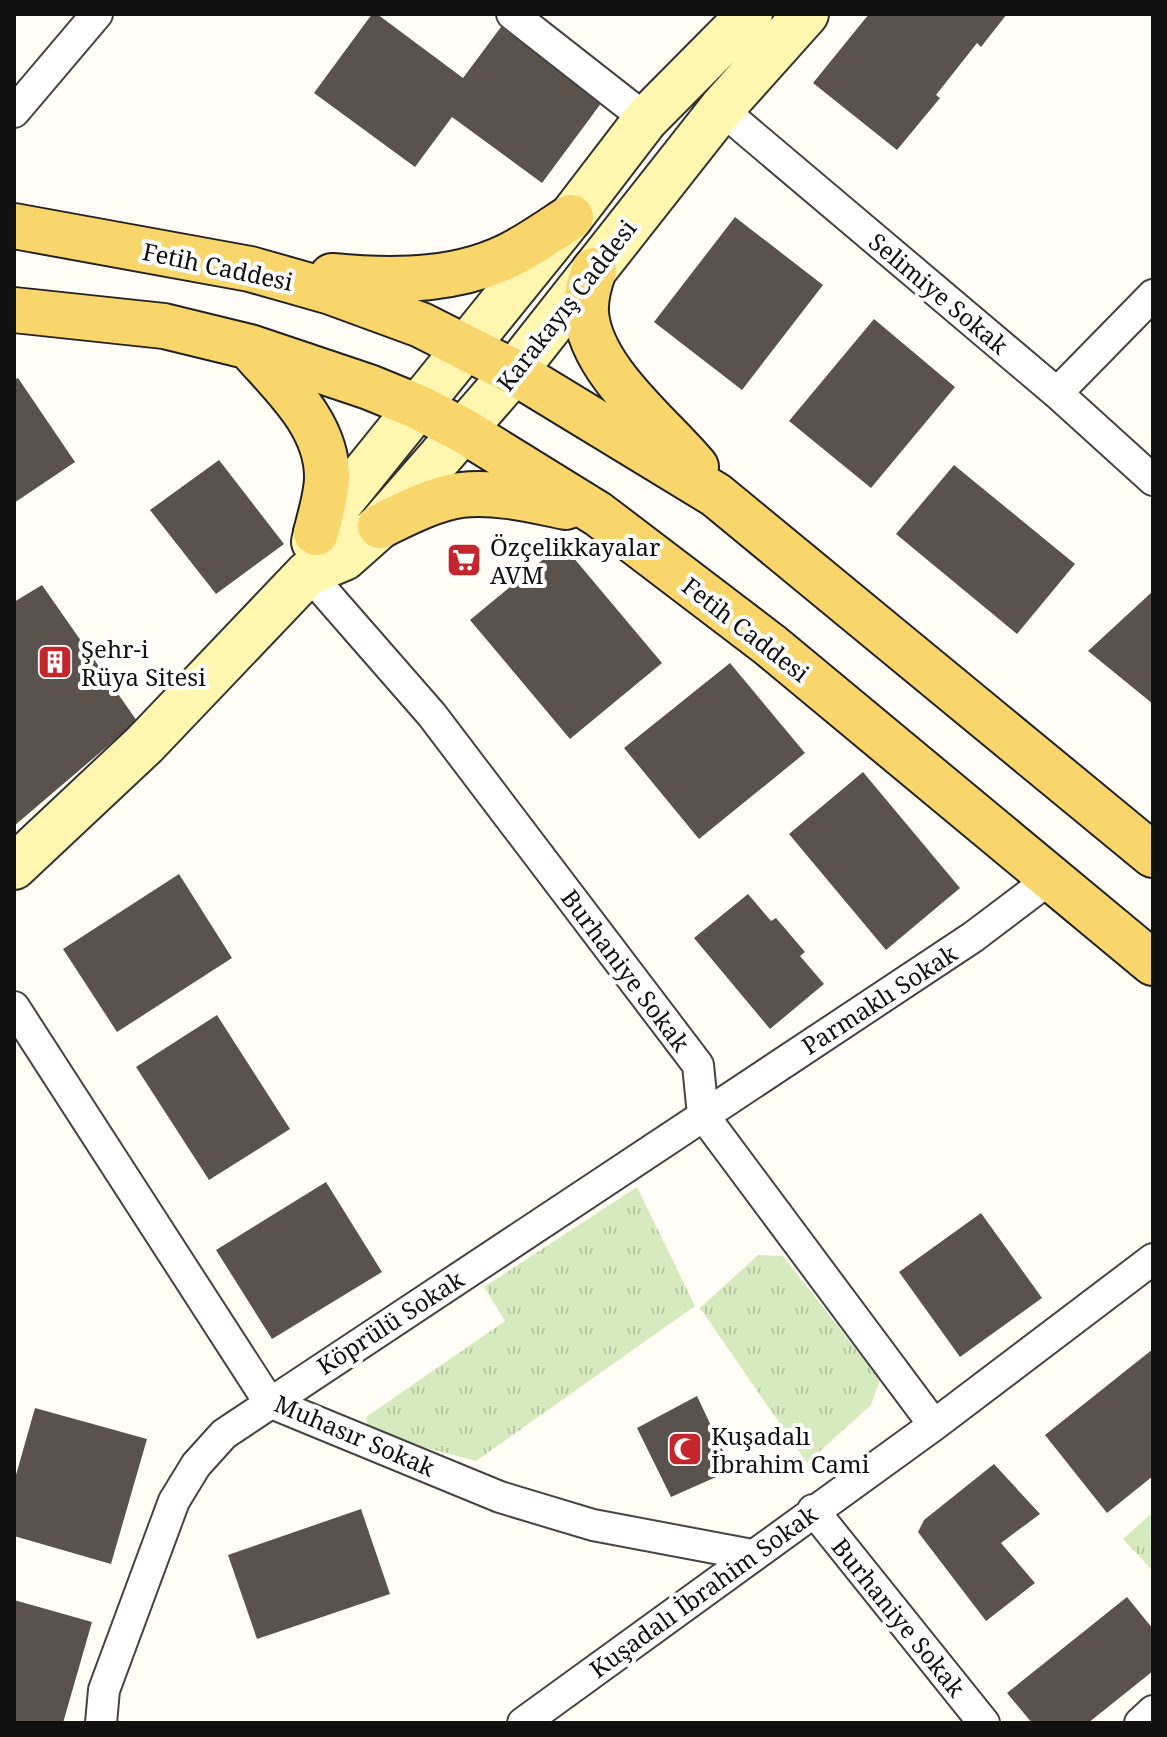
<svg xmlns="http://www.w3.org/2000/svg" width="1167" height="1737" viewBox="0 0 1167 1737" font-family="'Noto Serif',serif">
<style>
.park{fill:url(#park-tufts)}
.building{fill:#5a524d}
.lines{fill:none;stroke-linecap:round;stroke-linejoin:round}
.street-casing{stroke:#444;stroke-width:34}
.secondary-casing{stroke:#333;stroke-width:48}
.primary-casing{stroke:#222;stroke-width:48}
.street{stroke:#fff;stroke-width:30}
.secondary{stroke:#fff6b0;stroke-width:44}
.primary{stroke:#f9d66b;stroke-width:44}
.labels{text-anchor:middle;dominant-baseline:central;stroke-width:8;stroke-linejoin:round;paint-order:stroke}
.street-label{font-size:24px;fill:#111;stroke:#fff}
.poi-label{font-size:24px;fill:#111;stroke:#fff;text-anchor:start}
</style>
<defs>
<pattern id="park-tufts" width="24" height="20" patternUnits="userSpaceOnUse" patternTransform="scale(2)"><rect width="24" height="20" fill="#d5ebbd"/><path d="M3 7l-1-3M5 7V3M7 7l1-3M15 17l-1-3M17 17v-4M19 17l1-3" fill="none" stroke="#b6c8a1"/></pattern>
</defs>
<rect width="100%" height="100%" fill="#fffdf5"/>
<path class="park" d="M637,1187L695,1306L476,1461L369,1433L366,1417L505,1321L484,1287Z
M758,1255L783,1256L880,1380L871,1405L807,1463L700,1308Z
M1153,1512V1571L1123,1539Z"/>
<path class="building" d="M372,14H377L463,78L501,27L602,102L542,183L452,117L415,167L314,93Z
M869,14H1007L981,47L977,43L936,95L940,98L897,150L813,83Z
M735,217L823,285L742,390L654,322Z
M874,319L955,387L871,488L789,421Z
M18,378L75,462L14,503V380Z
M219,460L284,544L216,594L150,510Z
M954,465L1075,564L1017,634L896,534Z
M562,544L662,663L570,739L470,620Z
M42,585L137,721L14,826V602Z
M1153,591V704L1088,651Z
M730,663L805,753L699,839L624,748Z
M863,772L960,888L886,950L789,834Z
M179,874L232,958L117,1032L63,949Z
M748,894L771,921L776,918L805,952L800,956L824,984L770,1029L694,938Z
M217,1015L290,1129L209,1180L136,1067Z
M326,1182L382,1272L272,1339L216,1250Z
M981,1213L1042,1298L960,1357L899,1272Z
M1153,1349V1476L1107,1513L1045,1435Z
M697,1396L732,1470L671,1497L637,1428Z
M35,1408L147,1439L111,1564L14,1536V1482Z
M994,1464L1040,1514L1001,1543L1035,1583L986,1621L918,1532L924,1520Z
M361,1509L390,1594L257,1639L228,1555Z
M1127,1597L1153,1629V1671L1088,1723H1032L1007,1693Z
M14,1600L92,1622L63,1723H14Z"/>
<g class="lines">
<g class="street-casing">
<path id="street" d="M512,14L646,119
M721,109L1057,393L1153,480
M14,112L97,14
M1057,393L1153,295
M308,573L432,715L698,1065L703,1115L934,1425
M14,1007L269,1402L500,1497L593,1525L752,1555
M813,1510L984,1723
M101,1723L104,1690L174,1501L196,1465L224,1434L973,937L1051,878
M523,1723L934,1425L1153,1259
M1140,1723L1153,1711"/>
</g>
<g class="secondary-casing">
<path id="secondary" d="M314,542L316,533L571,217L646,119L750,14
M14,867L145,744L308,573L344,558L380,526L514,372L721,109L806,14"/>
</g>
<g class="primary-casing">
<path id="primary" d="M14,226L250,269L331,292L421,325L514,372L716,495L1153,855
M594,270C589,284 585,298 586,313C591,371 660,424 696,467
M332,276C395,282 463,282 519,250C537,240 554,228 571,217
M14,310L164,326L250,347L369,387L418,407L464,431L598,514L770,645L1153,963
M251,349C283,386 327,424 327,477C327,495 320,516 316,533
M380,526C405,514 433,499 461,495C496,491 532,500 566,507"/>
</g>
<use href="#street" class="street"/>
<use href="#secondary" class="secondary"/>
<use href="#primary" class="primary"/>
</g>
<defs>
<g id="supermarket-square" transform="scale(1.8)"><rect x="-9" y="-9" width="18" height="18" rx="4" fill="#c4262e" stroke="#fff"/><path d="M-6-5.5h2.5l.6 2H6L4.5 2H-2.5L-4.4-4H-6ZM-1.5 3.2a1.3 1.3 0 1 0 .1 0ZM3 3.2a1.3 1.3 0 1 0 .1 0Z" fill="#fff"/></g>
<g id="building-square" transform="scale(1.8)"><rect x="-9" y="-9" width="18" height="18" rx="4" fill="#c4262e" stroke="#fff"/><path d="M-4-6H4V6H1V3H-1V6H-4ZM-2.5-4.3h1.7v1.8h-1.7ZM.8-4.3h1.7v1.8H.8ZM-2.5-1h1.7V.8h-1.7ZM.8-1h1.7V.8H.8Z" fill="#fff"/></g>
<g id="mosque-square" transform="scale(1.8)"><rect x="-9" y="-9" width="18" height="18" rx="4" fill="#c4262e" stroke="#fff"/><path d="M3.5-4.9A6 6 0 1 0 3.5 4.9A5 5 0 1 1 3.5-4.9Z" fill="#fff"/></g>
</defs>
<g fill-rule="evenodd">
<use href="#supermarket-square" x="464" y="560"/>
<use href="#building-square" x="55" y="662"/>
<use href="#mosque-square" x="685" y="1449"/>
</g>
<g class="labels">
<g class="street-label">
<text transform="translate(218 266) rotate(12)">Fetih Caddesi</text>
<text transform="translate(939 293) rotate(40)">Selimiye Sokak</text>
<text transform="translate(566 305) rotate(-52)">Karakayış Caddesi</text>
<text transform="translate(746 629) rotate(38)">Fetih Caddesi</text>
<text transform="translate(626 970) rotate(53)">Burhaniye Sokak</text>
<text transform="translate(879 999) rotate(-33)">Parmaklı Sokak</text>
<text transform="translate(390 1322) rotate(-33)">Köprülü Sokak</text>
<text transform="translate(355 1435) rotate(23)">Muhasır Sokak</text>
<text transform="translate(703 1591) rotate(-36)">Kuşadalı İbrahim Sokak</text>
<text transform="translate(899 1617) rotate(51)">Burhaniye Sokak</text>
</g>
<g class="poi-label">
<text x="490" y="546">Özçelikkayalar<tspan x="490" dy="28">AVM</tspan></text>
<text x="81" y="648">Şehr-i<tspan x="81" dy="28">Rüya Sitesi</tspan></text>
<text x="711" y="1435">Kuşadalı<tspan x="711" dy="28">İbrahim Cami</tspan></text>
</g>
</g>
<rect width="1167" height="1737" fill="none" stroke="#111111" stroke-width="32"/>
</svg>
